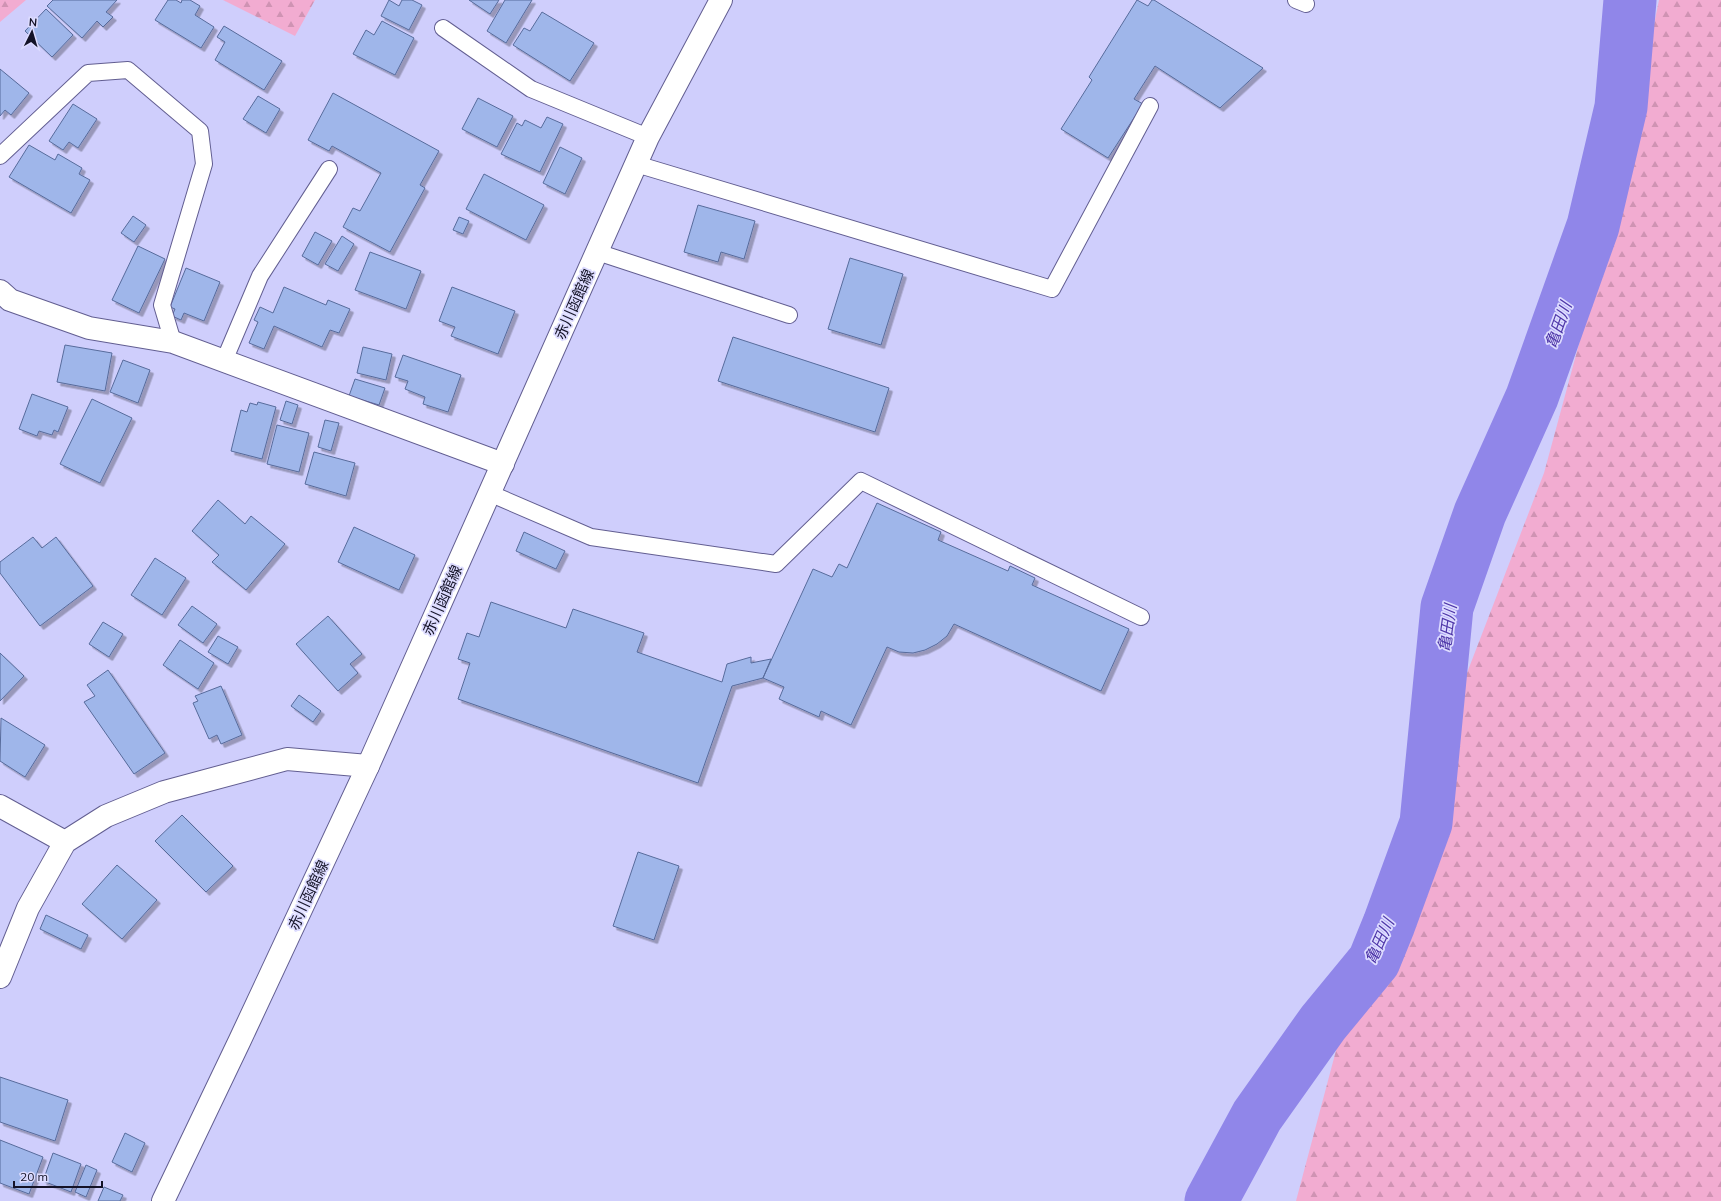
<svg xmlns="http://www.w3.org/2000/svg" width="1721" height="1201" viewBox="0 0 1721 1201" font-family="Mulish,'Noto Sans JP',sans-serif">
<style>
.forest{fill:url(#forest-firs)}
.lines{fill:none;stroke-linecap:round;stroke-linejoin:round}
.river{stroke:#9086e9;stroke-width:53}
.building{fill:#9fb6ea;stroke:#576b9b;filter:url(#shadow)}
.service-casing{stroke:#625e91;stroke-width:18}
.minor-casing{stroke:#625e91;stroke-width:24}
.secondary-casing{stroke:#625e91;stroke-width:24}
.service{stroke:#fff;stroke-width:16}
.minor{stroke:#fff;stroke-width:22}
.secondary{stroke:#fff;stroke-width:22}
.labels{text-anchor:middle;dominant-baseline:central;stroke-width:3.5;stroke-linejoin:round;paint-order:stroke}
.street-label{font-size:15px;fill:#141327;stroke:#dddcff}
.water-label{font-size:16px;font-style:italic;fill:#4e36a8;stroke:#dddcff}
</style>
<defs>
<pattern id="forest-firs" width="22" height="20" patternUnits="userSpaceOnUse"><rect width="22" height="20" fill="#f2acd1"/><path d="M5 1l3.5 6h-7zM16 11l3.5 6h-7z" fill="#cf93b3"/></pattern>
<filter id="shadow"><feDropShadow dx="3.5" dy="3.5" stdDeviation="0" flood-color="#0004"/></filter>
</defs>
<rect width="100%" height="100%" fill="#cfcefc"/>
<path class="forest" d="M0,0H26L0,22Z
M223,0H315L295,36Z
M1659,0H1721V1201H1296L1359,964L1440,743L1544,473L1618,200Z"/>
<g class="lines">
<path class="river" d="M1211,1201L1257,1116L1323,1023L1374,961L1389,924L1426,823L1447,607L1480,513L1532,397L1593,226L1621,107L1630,0"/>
</g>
<path class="building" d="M53,0H117L106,12L113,17L103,27L97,21L82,38L47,6Z
M168,0H176L181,3L182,0H190L200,6L195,15L214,27L201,48L155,20Z
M389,0L399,6L402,0H412L422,5L409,30L381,16Z
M469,0H499L490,14Z
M505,0H532L506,43L487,31Z
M1137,0L1148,6L1152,0H1154L1263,68L1220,108L1155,66L1134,99L1143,104L1108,158L1061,129L1092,80L1089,77Z
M46,9L73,35L52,57L25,31Z
M542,12L594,43L570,81L513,45L524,28L530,31Z
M382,21L414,38L395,75L353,54L366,30L374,35Z
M224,26L282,61L264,90L215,60L225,42L217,37Z
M0,69L29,93L11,115L5,110L0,116Z
M333,93L439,151L420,185L425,188L390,252L343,227L353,208L360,211L381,173L332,146L329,151L308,140Z
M258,96L280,109L266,133L243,119Z
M478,98L513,116L497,147L462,129Z
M73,104L97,119L78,148L69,142L63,150L49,141Z
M547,117L563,124L540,172L501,154L517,123L522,126L525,120L541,128Z
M29,145L55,160L58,154L82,168L79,174L90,180L71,213L9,177Z
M560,147L582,158L565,194L543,183Z
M484,174L544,205L526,240L466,209Z
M698,205L755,221L744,259L721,252L718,262L684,252Z
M133,216L146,225L134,242L121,233Z
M459,217L469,221L463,234L453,230Z
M315,232L332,241L318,265L302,256Z
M342,236L354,244L338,271L325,264Z
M138,246L165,259L139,313L112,300Z
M370,252L421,271L406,309L355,290Z
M850,258L903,274L881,345L828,329Z
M186,268L220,282L204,321L184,313L181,320L172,316L175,309L170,307Z
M284,287L326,305L328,300L350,309L339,333L330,330L322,347L274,326L264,349L249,343L258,322L254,320L260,307L273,313Z
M452,287L515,311L498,354L451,336L455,327L439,321Z
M733,337L889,388L875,432L718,381Z
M65,345L112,353L105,391L57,382Z
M363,347L392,354L386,380L357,373Z
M403,355L461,375L448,412L423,404L425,397L405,389L408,381L395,377Z
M123,360L150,370L138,403L110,392Z
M355,379L385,388L379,405L349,396Z
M32,394L68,407L58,432L54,430L52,435L39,431L37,436L19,429Z
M92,399L132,418L100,483L60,464Z
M286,401L298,405L292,424L280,420Z
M258,402L276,407L262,459L231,451L241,410L247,412L250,403L257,405Z
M325,420L339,423L331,451L318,447Z
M277,425L309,433L299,472L267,464Z
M314,452L355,463L346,496L305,484Z
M218,500L245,524L251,516L285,544L246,590L212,562L219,555L192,531Z
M877,503L941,532L938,540L1008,571L1010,566L1035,578L1032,585L1129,629L1101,691L954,624L947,636L937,644L925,650L913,653L899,652L887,647L851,725L821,711L819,717L779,699L784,687L763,678L813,569L832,577L839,564L847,568Z
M354,527L415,555L399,590L338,562Z
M524,532L565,551L556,569L516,551Z
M33,537L42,548L56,537L93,586L40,626L0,573V562Z
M155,558L186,578L162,615L131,595Z
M491,602L566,628L573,609L644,633L637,652L722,682L727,664L751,657V663L771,659L763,678L732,686L698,783L458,699L470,663L458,659L467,633L479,637Z
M192,606L217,624L203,643L178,625Z
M328,616L362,654L350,664L358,673L338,691L296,644Z
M103,622L123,634L109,657L89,644Z
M218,636L238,647L228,664L208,652Z
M180,640L214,663L198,689L163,665Z
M0,653L24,676L0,701Z
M108,670L165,753L134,774L84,702L95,696L87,685Z
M221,686L242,735L221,744L217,735L209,739L193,703L198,701L195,696Z
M299,695L321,711L313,722L291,706Z
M1,718L45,745L25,777L0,761Z
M182,815L233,866L206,892L155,841Z
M638,852L679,866L654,940L613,926Z
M117,865L157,900L122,939L82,904Z
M46,915L88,935L81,949L40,929Z
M0,1077L68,1100L55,1141L0,1122Z
M125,1133L145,1143L132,1172L112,1162Z
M0,1140L43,1157L29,1194L0,1183Z
M53,1153L81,1164L71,1192L43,1181Z
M86,1165L97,1170L86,1197L75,1192Z
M104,1187L123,1195L120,1201H98Z"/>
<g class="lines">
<g class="service-casing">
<path id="service" d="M1296,0L1306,4
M443,28L531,89L648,137
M0,156L88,73L128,70L200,131L204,164L162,305L173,342
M636,164L1052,289L1150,106
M597,252L789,315
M224,361L260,276L329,169
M489,493L591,537L776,564L861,481L1141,617"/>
</g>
<g class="minor-casing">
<path id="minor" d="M0,291L10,300L89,328L173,342L503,464
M0,806L65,842
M0,977L28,908L65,842L106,816L164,792L287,759L368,766"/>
</g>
<g class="secondary-casing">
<path id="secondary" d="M163,1201L240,1040L368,766L648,137L721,0"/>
</g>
<use href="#service" class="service"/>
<use href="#minor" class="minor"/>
<use href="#secondary" class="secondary"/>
</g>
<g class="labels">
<g class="street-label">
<text transform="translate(574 304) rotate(-66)">赤川函館線</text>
<text transform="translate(442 600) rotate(-66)">赤川函館線</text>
<text transform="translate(308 895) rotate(-65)">赤川函館線</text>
</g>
<g class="water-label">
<text transform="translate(1558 325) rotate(-70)">亀田川</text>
<text transform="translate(1447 628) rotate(-82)">亀田川</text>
<text transform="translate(1379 941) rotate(-66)">亀田川</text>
</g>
</g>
<g transform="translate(32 32) rotate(5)" stroke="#dddcff" stroke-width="3" paint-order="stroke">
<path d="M0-3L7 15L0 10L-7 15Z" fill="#141327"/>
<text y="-6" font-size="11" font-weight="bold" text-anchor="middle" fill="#141327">N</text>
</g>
<path d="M14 1181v6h88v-6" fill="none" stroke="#141327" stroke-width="2"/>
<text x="20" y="1181" font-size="12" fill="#141327" stroke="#dddcff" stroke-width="3" paint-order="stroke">20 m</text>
</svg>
